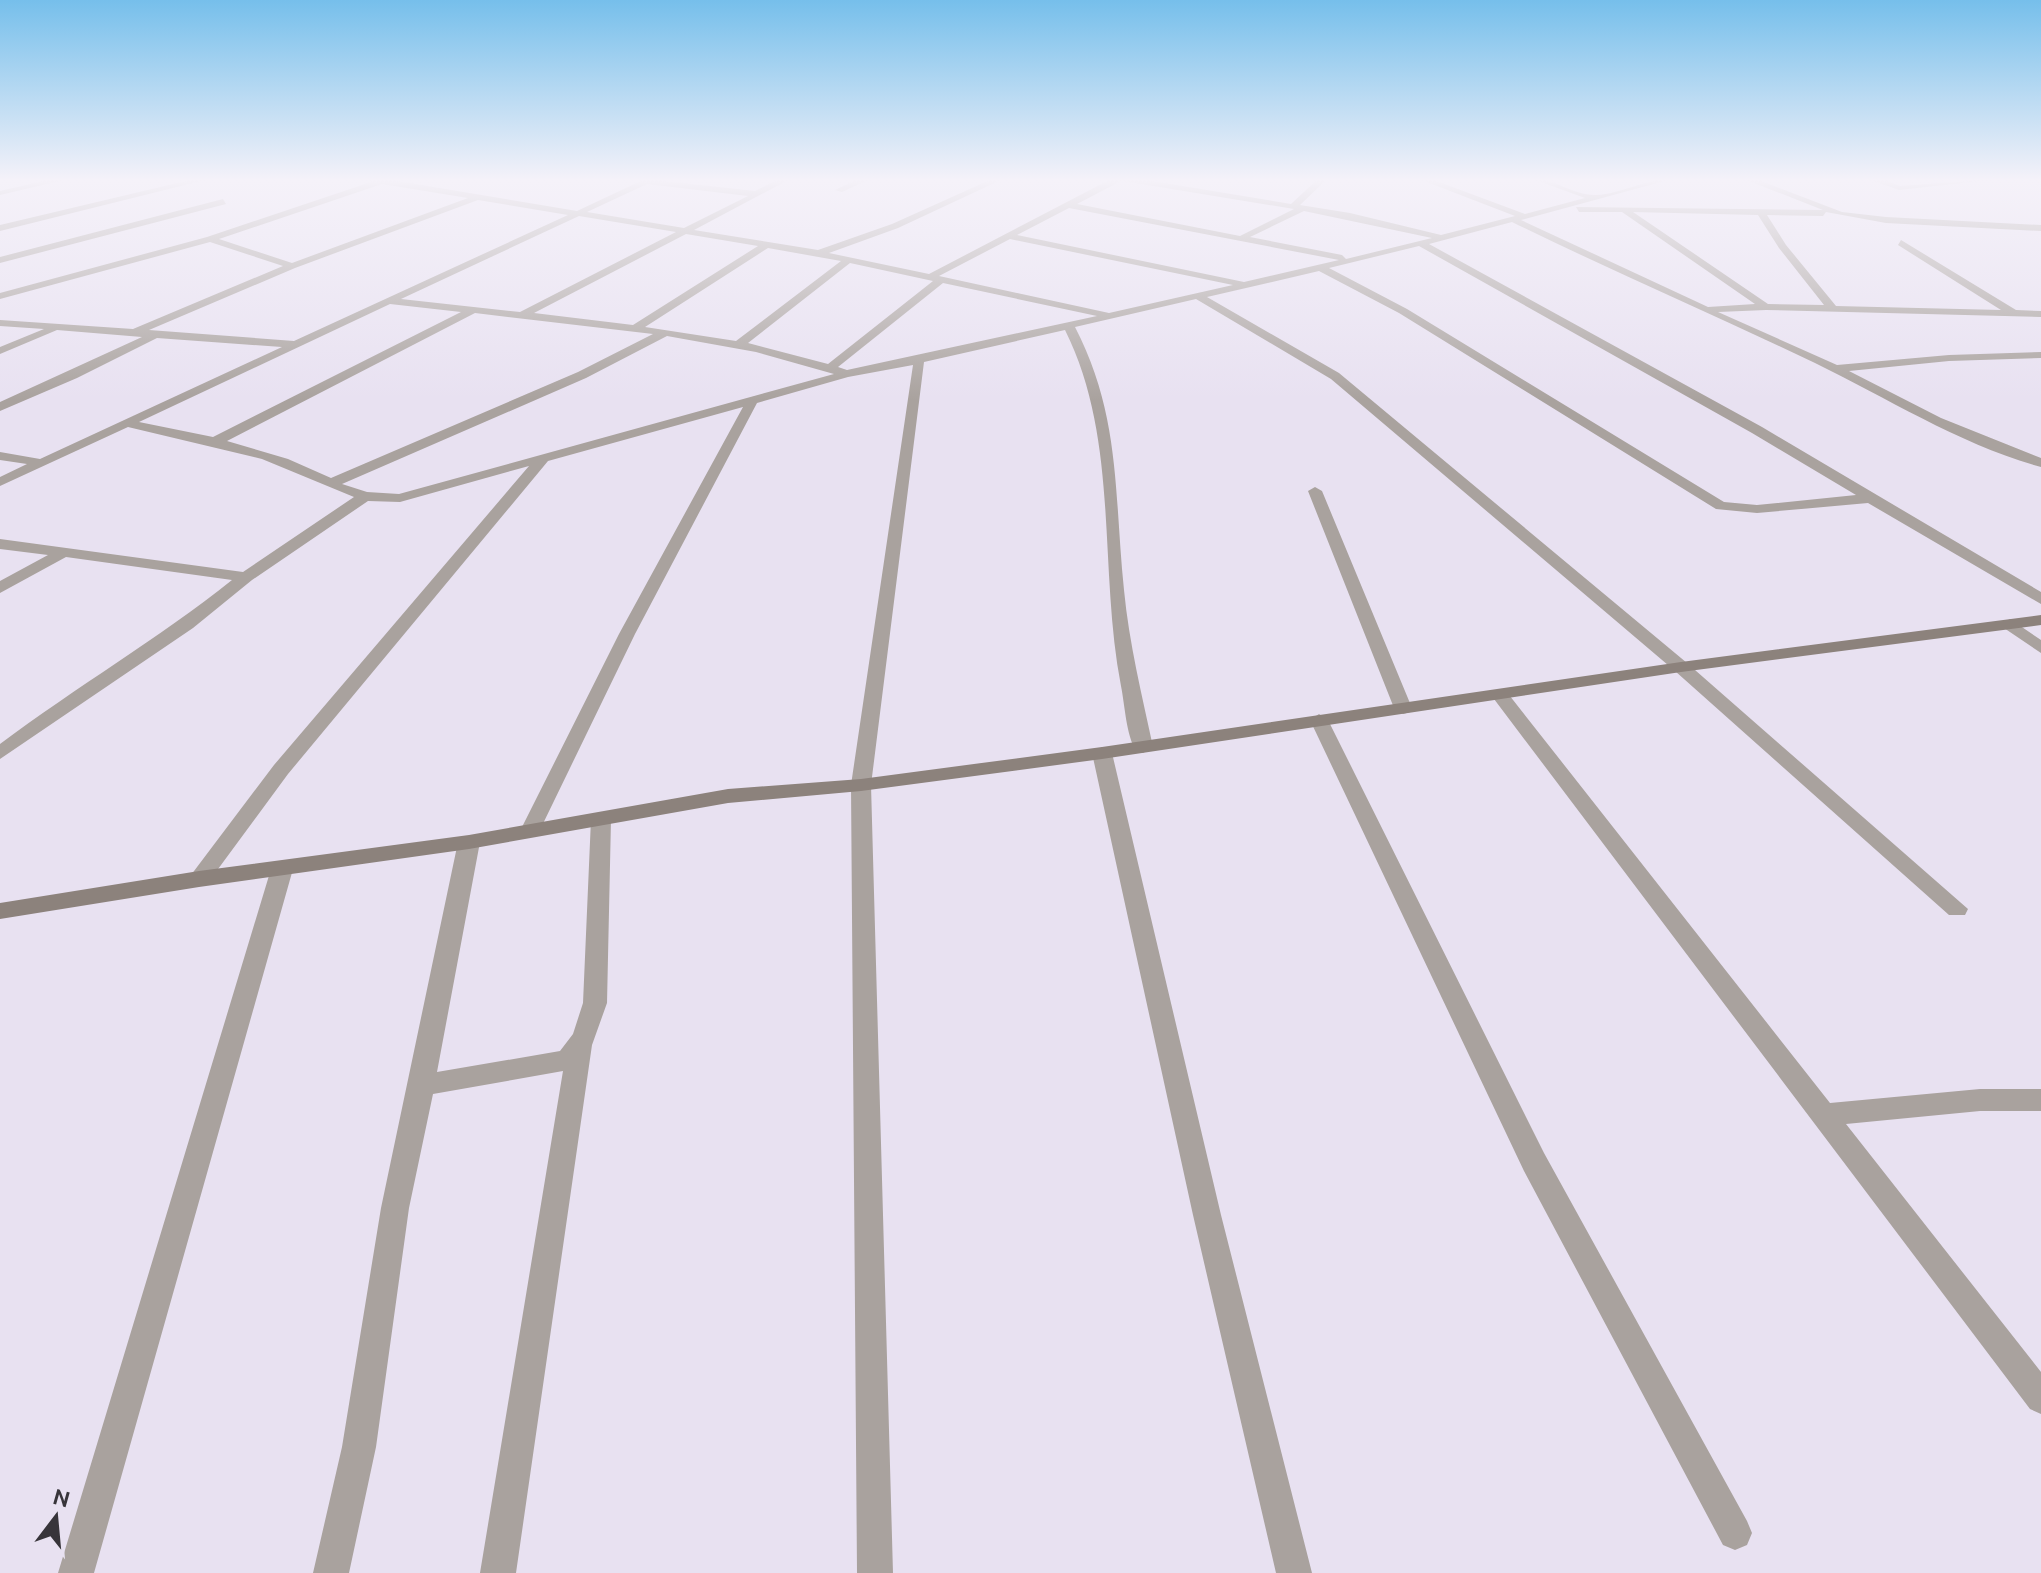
<svg xmlns="http://www.w3.org/2000/svg" width="2041" height="1573" viewBox="0 0 2041 1573" font-family="Ubuntu,sans-serif">
<style>
.lines{fill:none;stroke-linecap:round;stroke-linejoin:round}
.street{fill:#a9a29e;fill-rule:evenodd}
.secondary{fill:#8c827c;fill-rule:evenodd}
</style>
<rect width="100%" height="100%" fill="#e8e1f1"/>
<g class="lines">
<path class="street" d="M52,179H68L0,195V191Z
M194,179H209L0,231V225Z
M364,179H385L577,211L645,179L755,191L779,179H790L694,230L818,250L892,224L992,179H1003L898,228L829,253L929,274L1111,179H1140L1291,204L1318,179H1327L1300,205L1350,213L1441,235L1515,216L1419,179H1431L1525,214L1585,198L1533,179C1555,179 1575,196 1596,195C1621,194 1645,179 1672,179L1521,220L1708,307L1755,304L1622,212H1579L1576,207L1823,210L1744,179H1756L1842,212L1886,217L2041,225V231L1886,223L1826,212L1823,216L1767,215L1786,245L1836,306L2001,310L1898,245L1901,240L2016,310L2041,311V317L1766,310L1718,312L1837,365L1949,355L2041,352V358L1949,361L1849,371L1941,418L2041,458V467C1961,445 1889,399 1815,363C1715,315 1612,271 1512,222L1429,244L1762,427L2041,592V604L1868,503L1757,513L1716,509L1399,313L1319,271L1207,297L1339,373L1687,663L1968,909L1965,915H1949L1675,671L1331,379L1196,299L1075,327C1121,416 1114,494 1124,590C1129,643 1142,695 1153,747L1143,753L1136,751C1126,734 1125,706 1121,686C1098,567 1120,440 1065,330L924,362L871,785L893,1573H857L851,785L913,365L848,377L757,403L635,634L537,836H523L520,831L619,634L743,407L548,461L288,774L207,884H191L188,879L274,765L529,466L400,502L368,501L252,580L193,628L0,759V744C76,687 158,639 232,580L66,557L0,593V581L48,555L0,549V539L243,572L354,497L262,459L128,427L0,486V477L27,464L0,460V452L40,459L282,347L157,338L77,378L0,411V402L142,337L57,330L0,354V347L44,329L0,326V320L133,329L283,266L210,242L0,299V293L207,237L371,182ZM1121,181H1123L1294,209L1240,236L1077,204ZM382,184L468,198L292,263L219,239ZM647,184L748,196L684,228L587,212ZM478,200L568,215L294,341L149,330L295,268ZM1069,208L1339,260L1244,282L1017,235ZM1304,211L1432,238L1346,259L1342,255L1250,237ZM1633,212L1758,215L1779,248L1824,305L1768,304ZM579,216L676,232L520,312L401,299ZM686,234L758,246L633,325L534,313ZM1010,239L1233,285L1109,313L939,276ZM1419,246L1752,433L1856,495L1757,505L1724,502L1407,309L1329,268ZM768,248L841,261L736,341L645,327ZM850,263L933,281L828,364L748,343ZM943,283L1097,316L847,370L838,367ZM390,304L461,312L213,437L139,422ZM475,313L653,334L578,372L331,478L288,459L227,441ZM667,336L756,352L834,374L399,494L367,492L342,484L586,378Z
M858,179H870L842,192L835,190Z
M1868,179H1881L1900,186L1998,179L1899,190Z
M223,199L226,204L0,263V257Z
M1315,487L1322,491L1412,708L1410,712L1403,714L1394,708L1308,491Z
M2010,619L2041,640V653L2004,628L2002,624Z
M1500,690L1506,691L1830,1103L1980,1089H2041V1111H1980L1846,1124L2041,1372V1414L2030,1409L1494,699L1491,695Z
M1319,714L1328,720L1544,1153L1747,1521L1752,1533L1747,1545L1735,1550L1723,1545L1524,1171L1310,720Z
M1102,747L1112,753L1221,1215L1312,1573H1276L1193,1215L1092,753Z
M601,812L611,819L607,1003L592,1045L516,1573H480L563,1071L433,1094L409,1208L376,1447L349,1573H313L342,1447L381,1208L458,842L462,837H476L480,842L437,1072L560,1051L573,1034L583,1003L591,819Z
M282,861L290,864L293,869L94,1573H58L271,869L274,864Z"/>
<path class="secondary" d="M2041,615V625L1681,672L1102,759L861,791L728,803L469,849L199,887L0,919V903L199,871L469,835L728,789L861,779L1102,747L1681,662Z"/>
</g>
<linearGradient id="sky" x2="0" y2="1"><stop stop-color="#76bfeb"/><stop offset="0.45" stop-color="#f5f2f9"/><stop offset="1" stop-color="#f5f2f9" stop-opacity="0"/></linearGradient>
<rect width="2041" height="400" fill="url(#sky)"/>
<g transform="translate(56 1517) rotate(16)" stroke="#e8e1f1" stroke-width="6" paint-order="stroke">
<path d="M0-6L14 30L0 20L-14 30Z" fill="#37343a"/>
<text y="-12" font-size="22" font-weight="bold" text-anchor="middle" fill="#37343a">N</text>
</g>
</svg>
